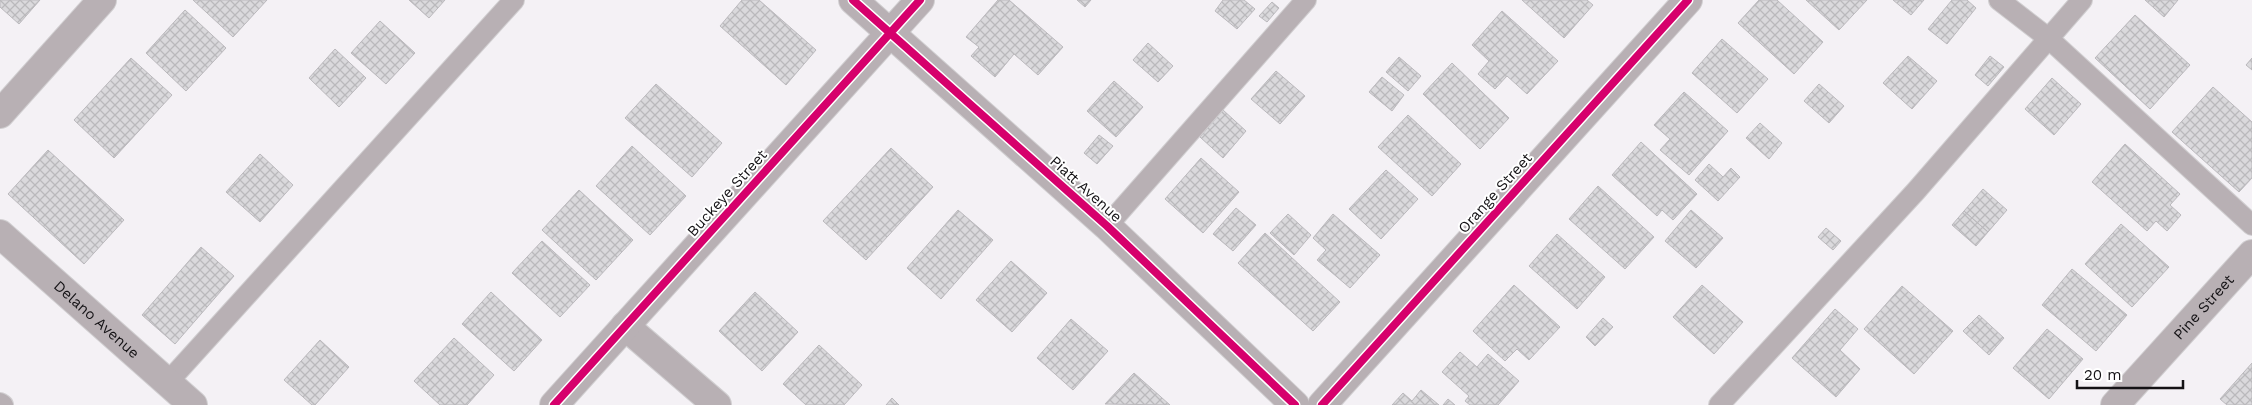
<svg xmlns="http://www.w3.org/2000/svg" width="2252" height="405" viewBox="0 0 2252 405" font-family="'Work Sans',sans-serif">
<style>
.building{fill:url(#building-cross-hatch);stroke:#bbb9bd}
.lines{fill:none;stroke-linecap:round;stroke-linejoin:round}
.service-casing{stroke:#d0ced0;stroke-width:22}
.minor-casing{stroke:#d0ced0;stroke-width:30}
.service{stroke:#b8b0b4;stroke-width:20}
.minor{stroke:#b8b0b4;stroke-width:28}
.cycleway-casing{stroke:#fff;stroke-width:11}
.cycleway{stroke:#d6006c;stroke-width:8}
.labels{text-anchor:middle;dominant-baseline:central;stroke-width:4;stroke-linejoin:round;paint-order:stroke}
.street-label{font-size:15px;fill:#141215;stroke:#fff}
</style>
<defs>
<pattern id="building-cross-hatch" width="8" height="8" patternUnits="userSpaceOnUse" patternTransform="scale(1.25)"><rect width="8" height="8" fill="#dad9dc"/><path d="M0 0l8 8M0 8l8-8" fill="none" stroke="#bab9bc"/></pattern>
</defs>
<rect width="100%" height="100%" fill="#f4f1f5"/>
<path class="building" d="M0,0H40L19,24L0,7Z
M193,0H267L233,37Z
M409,0H445L429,18Z
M742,0H759L816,50L786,85L720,26Z
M998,0H1009L1063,47L1038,75L1014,54L995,77L971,56L979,47L966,37Z
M1077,0H1091L1085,7Z
M1223,0H1244L1255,9L1237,29L1215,11Z
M1522,0H1587L1593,5L1564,38Z
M1759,0H1777L1823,42L1794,74L1738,23Z
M1806,0H1867L1839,30Z
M1893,0H1924L1911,15Z
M1952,0H1967L1976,8L1947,44L1928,29Z
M2145,0H2178L2164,17Z
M1272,2L1279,8L1267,22L1259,16Z
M185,10L226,48L186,91L146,53Z
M1502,11L1558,61L1527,94L1507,76L1495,89L1478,74L1489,61L1472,45Z
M2135,15L2190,65L2150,109L2095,58Z
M380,21L415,53L386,84L351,53Z
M1722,39L1768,79L1737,113L1692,73Z
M1148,43L1173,66L1158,82L1133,60Z
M335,49L366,78L339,107L309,78Z
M1908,56L1937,81L1912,109L1883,83Z
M1990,56L2004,67L1988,86L1975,75Z
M1399,57L1421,76L1408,91L1386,72Z
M131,58L172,95L114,158L74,120Z
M2252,58V70L2246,65Z
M1452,63L1509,118L1480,149L1423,94Z
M1276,71L1305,96L1280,124L1251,99Z
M1382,77L1404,95L1392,111L1369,92Z
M2052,78L2081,104L2054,135L2025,109Z
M1114,81L1143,107L1116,137L1087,111Z
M656,84L722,143L692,177L625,118Z
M1819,84L1844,106L1829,123L1804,101Z
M2213,87L2252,122V178L2239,192L2172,132Z
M1684,92L1728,131L1689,175L1660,150L1670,139L1654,125Z
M1223,110L1246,131L1223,158L1200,137Z
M1408,115L1461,164L1432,196L1378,147Z
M1760,123L1782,143L1769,159L1746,138Z
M1099,135L1113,146L1097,164L1084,153Z
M1641,142L1697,194L1673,220L1662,210L1657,216L1612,175Z
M2125,144L2180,194L2170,205L2181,215L2167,231L2156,221L2147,231L2092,182Z
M632,146L686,196L650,235L596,186Z
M891,148L933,187L866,260L823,221Z
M48,150L124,220L84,264L8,194Z
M260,154L293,185L260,222L226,192Z
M1201,158L1239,192L1203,233L1165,199Z
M1709,164L1723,177L1731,168L1740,177L1718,201L1695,180Z
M1386,170L1418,199L1381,239L1349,209Z
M1598,186L1654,237L1625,269L1569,219Z
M1983,189L2007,210L1988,232L1964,211Z
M579,190L633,240L596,280L542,230Z
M1236,208L1256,225L1233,251L1213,234Z
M958,210L993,240L941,299L907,268Z
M1691,210L1723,238L1696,268L1665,241Z
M1964,211L1988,232L1976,246L1952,225Z
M1288,214L1311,235L1294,255L1270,233Z
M1333,214L1380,255L1350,288L1317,260L1326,250L1313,238Z
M2121,224L2169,267L2132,307L2085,264Z
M1826,228L1841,241L1833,250L1818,237Z
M1265,233L1340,302L1313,331L1238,263Z
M1557,234L1605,277L1577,309L1529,266Z
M542,241L590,285L560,317L512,273Z
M201,247L234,276L175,344L142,315Z
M1011,261L1047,293L1012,332L976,300Z
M2072,269L2127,315L2096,351L2042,305Z
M1514,285L1560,327L1529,360L1517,349L1505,361L1473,331Z
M1702,285L1743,322L1714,354L1673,317Z
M1902,286L1953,331L1914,374L1864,329Z
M491,292L542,340L514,371L462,324Z
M755,292L798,332L762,371L719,331Z
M1835,309L1858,329L1840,350L1860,369L1836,397L1792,358Z
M1979,315L2004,338L1989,355L1963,331Z
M1603,318L1613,327L1595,346L1586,337Z
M1071,319L1108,351L1073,390L1037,358Z
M2047,329L2083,359L2049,399L2013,368Z
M454,338L494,375L467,405H440L414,381Z
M320,340L349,367L315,405H312L284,380Z
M819,345L862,385L844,405H806L783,384Z
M1460,352L1477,367L1488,354L1519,381L1498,405H1470L1465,401L1469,396L1442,372Z
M2252,363V405H2227L2220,399Z
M1134,373L1170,405L1105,404Z
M1421,390L1439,405H1392L1403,393L1412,401Z
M892,398L899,405H886Z
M1448,399L1455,405H1443Z"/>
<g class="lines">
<g class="service-casing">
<path id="service" d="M1999,0L2048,38L2252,225
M1107,226L1306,0
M168,382L514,0
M0,403L3,405
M1719,405L1916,191L2082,0"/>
</g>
<g class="minor-casing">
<g id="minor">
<path d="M853,0L1107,226L1295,405"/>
<path d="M0,114L102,0"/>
<path id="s1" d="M0,234L193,405"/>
<path d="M625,326L717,405"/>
<path d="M554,405L920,0"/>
<path d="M1322,405L1688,0"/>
<path id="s2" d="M2115,405L2252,254"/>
</g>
</g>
<use href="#service" class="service"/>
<use href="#minor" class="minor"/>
<g class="cycleway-casing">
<path id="cycleway" d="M853,0L1107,226L1295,405
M554,405L920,0
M1322,405L1688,0"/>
</g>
<use href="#cycleway" class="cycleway"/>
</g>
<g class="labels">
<g class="street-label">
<text transform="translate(1086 189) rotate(42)">Piatt Avenue</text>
<text transform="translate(727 193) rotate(-48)">Buckeye Street</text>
<text transform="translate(1495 193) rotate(-48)">Orange Street</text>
<text stroke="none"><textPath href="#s2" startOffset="132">Pine Street</textPath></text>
<text stroke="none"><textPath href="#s1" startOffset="129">Delano Avenue</textPath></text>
</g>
</g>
<path d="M2077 380v8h106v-8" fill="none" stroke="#141215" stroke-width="2.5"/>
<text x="2084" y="380" font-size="15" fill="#141215" stroke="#ffffff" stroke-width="4" paint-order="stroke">20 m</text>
</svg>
